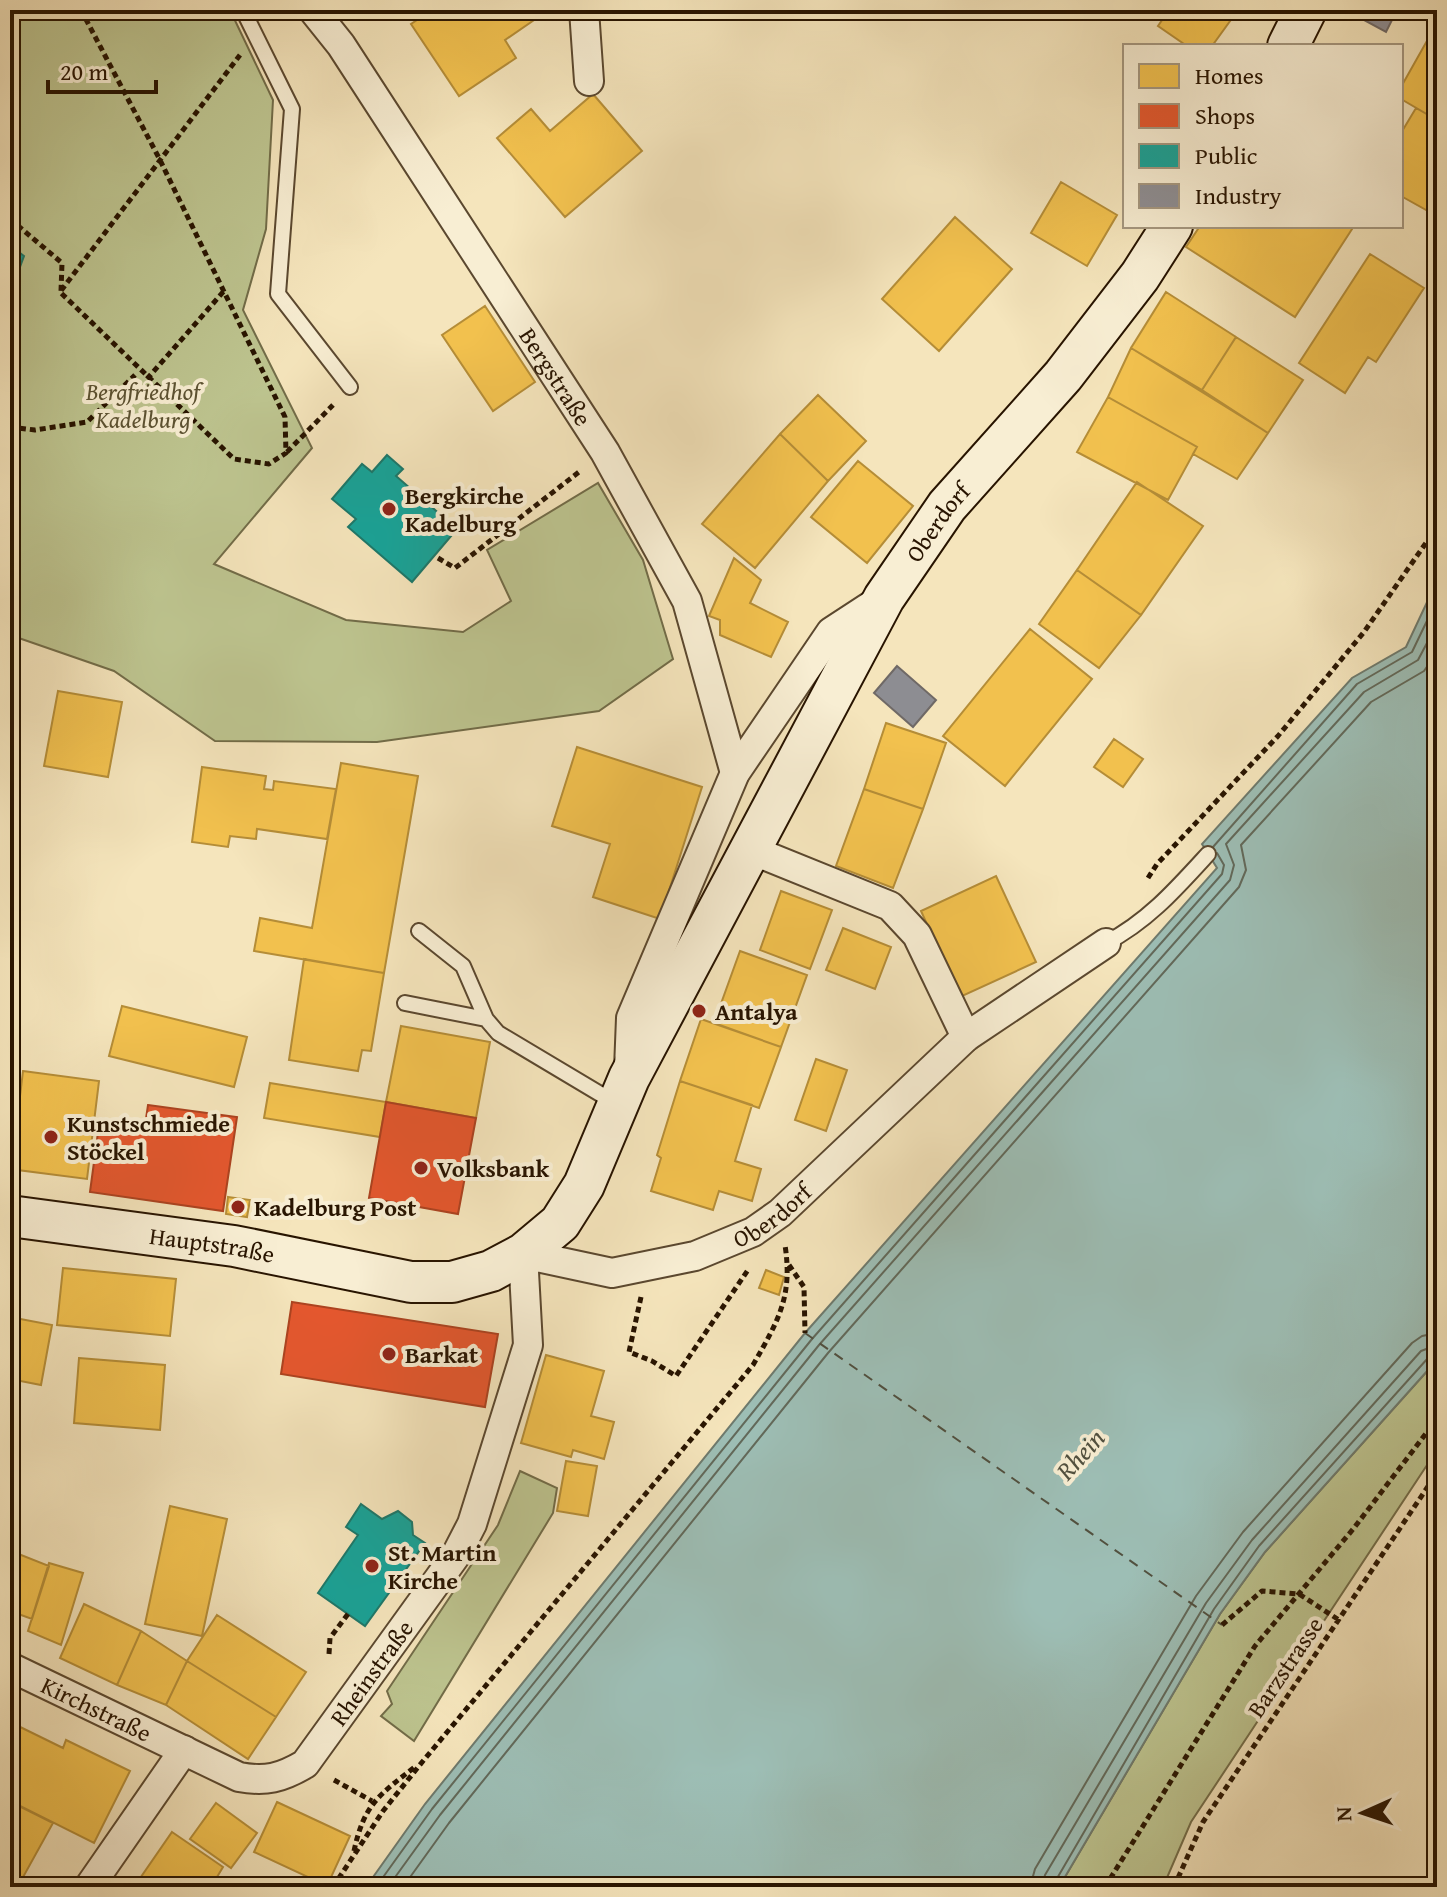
<svg xmlns="http://www.w3.org/2000/svg" width="1447" height="1897" viewBox="0 0 1447 1897" font-family="'Gentium Book Plus',serif">
<style>
.green{fill:#bdc48f;stroke:#726c48;stroke-width:2}
.water{fill:#9dbeb5;stroke:#6e7a6d;stroke-width:2}
.homes{fill:#f2c14e;stroke:#b58d37;stroke-width:2}
.shops{fill:#e4572e;stroke:#ac4320;stroke-width:2}
.public{fill:#17a398;stroke:#1c786a;stroke-width:2}
.industry{fill:#8d8d92;stroke:#6f6966;stroke-width:2}
.lines{fill:none;stroke-linecap:round;stroke-linejoin:round}
.shore{stroke:#62695a;stroke-width:2}
.ferry{stroke:#51503f;stroke-width:2;stroke-dasharray:10 8;stroke-linecap:butt}
.service-casing{stroke:#5b482f;stroke-width:18}
.minor-casing{stroke:#5b482f;stroke-width:32}
.secondary-casing{stroke:#281400;stroke-width:44}
.path{stroke:#281400;stroke-width:5;stroke-dasharray:6 4;stroke-linecap:butt}
.service{stroke:#f8eed3;stroke-width:14}
.minor{stroke:#f8eed3;stroke-width:28}
.secondary{stroke:#f8eed3;stroke-width:40}
.poi-dot{fill:#8f2418;stroke:#f8eed3;stroke-width:3}
.labels{text-anchor:middle;dominant-baseline:central;stroke-width:8;stroke-linejoin:round;paint-order:stroke}
.street-label{font-size:24px;fill:#281400;stroke:#f8eed3}
.park-label{font-size:24px;font-style:italic;fill:#5c5232;stroke:#f8eed3}
.poi-label{font-size:24px;font-weight:bold;fill:#281400;stroke:#f8eed3;text-anchor:start}
.water-label{font-size:26px;font-style:italic;fill:#51503f;stroke:#f8eed3}
</style>
<rect width="100%" height="100%" fill="#f5e5bc"/>
<filter id="stains"><feTurbulence type="fractalNoise" baseFrequency=".0025" numOctaves="4"/><feColorMatrix values="0 0 0 0 .2 0 0 0 0 .09 0 0 0 0 .02 0 0 0 .5 -.17"/></filter>
<radialGradient id="worn" r=".72"><stop offset=".6" stop-color="#630" stop-opacity="0"/><stop offset="1" stop-color="#630" stop-opacity=".3"/></radialGradient>
<path class="green" d="M10,10H230L273,100L266,229L243,310L312,448L214,564L346,620L463,632L511,601L487,550L598,483L643,560L673,659L599,711L377,742L215,741L114,671L10,635Z
M1437,1360V1450L1191,1822L1163,1887H1059L1220,1614L1265,1552Z
M520,1471L557,1488L553,1513L414,1741L381,1716L392,1704L387,1691L498,1525Z"/>
<path class="water" d="M1437,581V1360L1265,1552L1220,1614L1059,1887H366L425,1804L805,1333L1217,868L1202,844L1352,678L1406,647Z"/>
<path class="homes" d="M432,10H532L537,18L505,40L516,58L459,96L411,24Z
M1169,10H1238L1212,46H1187L1158,26Z
M1437,23V120L1401,99V87Z
M593,94L642,151L565,217L497,138L531,109L550,131Z
M1416,108L1437,120V216L1401,196V133Z
M1061,182L1117,215L1087,266L1031,233Z
M955,217L1012,269L939,351L882,299Z
M1200,226H1354L1295,317L1186,247Z
M1370,254L1424,288L1376,362L1368,357L1345,393L1299,363Z
M1166,292L1236,337L1202,390L1131,348Z
M485,306L535,382L493,411L442,335Z
M1236,337L1303,380L1268,433L1202,390Z
M1131,348L1268,433L1237,479L1193,454L1197,447L1108,397Z
M818,395L866,441L828,481L780,434Z
M1108,397L1197,447L1168,500L1077,452Z
M780,434L828,481L755,568L702,524Z
M858,461L913,506L867,563L811,517Z
M1137,482L1203,526L1141,615L1077,570Z
M734,558L761,580L750,603L788,622L771,657L720,635V620L709,616Z
M1077,570L1141,615L1099,668L1039,624Z
M1030,629L1092,679L1005,786L943,736Z
M58,691L122,702L108,777L44,766Z
M886,723L946,743L923,809L864,789Z
M1114,739L1143,759L1123,787L1094,767Z
M577,747L702,787L660,919L593,897L610,844L552,826Z
M341,763L418,776L384,973L254,951L260,918L312,928Z
M202,767L266,776L264,789L273,790L274,781L336,789L327,839L257,829L256,839L230,836L228,847L192,842Z
M864,789L923,809L893,888L836,866Z
M996,876L1036,962L960,997L921,911Z
M781,891L832,910L810,969L760,950Z
M843,928L891,947L875,989L826,970Z
M740,951L807,975L781,1047L714,1023Z
M304,959L384,973L371,1051L362,1050L358,1071L289,1060Z
M122,1006L247,1037L234,1087L109,1056Z
M701,1019L781,1047L759,1108L680,1081Z
M401,1026L490,1042L476,1118L386,1102Z
M816,1059L847,1070L826,1131L795,1120Z
M23,1071L99,1081L87,1179L10,1169V1104L19,1105Z
M680,1081L752,1105L735,1161L761,1169L752,1201L719,1191L713,1210L651,1191L661,1158L657,1155Z
M270,1083L386,1102L380,1137L264,1118Z
M228,1197L250,1200L247,1217L226,1214Z
M63,1268L176,1279L170,1336L57,1325Z
M766,1270L784,1277L779,1295L759,1288Z
M10,1317L52,1325L41,1385L10,1379Z
M546,1355L604,1371L591,1416L614,1422L604,1459L573,1450L571,1457L521,1443Z
M79,1358L165,1365L160,1430L74,1423Z
M566,1461L597,1466L588,1516L557,1511Z
M170,1506L227,1519L202,1636L145,1624Z
M11,1551L49,1566L32,1619L10,1611Z
M49,1563L83,1573L61,1645L28,1631Z
M84,1604L141,1631L117,1685L60,1658Z
M217,1615L306,1672L276,1717L187,1661Z
M141,1631L187,1661L166,1705L117,1685Z
M187,1661L276,1717L248,1759L166,1705Z
M10,1722L63,1748L66,1740L130,1771L94,1843L10,1801Z
M277,1802L350,1836L327,1886L254,1852Z
M216,1803L257,1833L231,1868L190,1839Z
M15,1804L53,1823L22,1879L10,1873V1812Z
M172,1832L223,1867L211,1887H134Z"/>
<path class="shops" d="M386,1102L476,1118L458,1214L369,1198Z
M148,1105L237,1117L223,1211L90,1192L99,1125L144,1132Z
M292,1302L498,1334L485,1407L281,1374Z"/>
<path class="public" d="M10,245L24,256L10,294Z
M387,455L403,469L396,476L457,529L412,582L348,527L356,519L332,499L362,464L372,472Z
M361,1504L382,1519L398,1511L412,1522L413,1535L425,1543L365,1626L318,1593L358,1535L346,1527Z"/>
<path class="industry" d="M1355,10H1397L1386,32L1353,14Z
M897,666L936,700L913,727L874,693Z"/>
<g class="lines">
<path class="shore" d="M1213,847L1357,684L1412,652L1437,600
M376,1887L432,1809L812,1339L1222,874L1224,865L1217,853
M388,1887L440,1815L819,1345L1230,880L1234,865L1226,844L1364,692L1418,660L1437,624
M403,1887L449,1823L828,1353L1239,887L1246,870L1241,845L1371,702L1424,671L1437,652
M1030,1887L1035,1869L1196,1596L1243,1532L1412,1343L1422,1336L1437,1333
M1042,1887L1045,1875L1206,1603L1252,1540L1421,1351L1437,1345
M1052,1887L1214,1609L1259,1546L1428,1358L1437,1355"/>
<path class="ferry" d="M805,1333L1222,1625"/>
<g class="service-casing">
<path id="service" d="M243,10L292,109L278,294L350,387
M419,931L463,966L486,1019L498,1033L617,1104
M1106,943C1148,921 1176,889 1208,854
M405,1003L486,1019"/>
</g>
<g class="minor-casing">
<g id="minor">
<path id="s1" d="M313,10L341,45L605,452L687,601L735,773"/>
<path d="M584,10L589,81"/>
<path d="M749,849L890,906L917,935L966,1037"/>
<path d="M629,1069L631,1018L735,773L831,632L880,600"/>
<path id="s2" d="M10,1667L239,1777C266,1782 281,1778 305,1764L456,1555L472,1524L528,1345L523,1254L612,1273L695,1256L753,1232L780,1213L966,1037L1106,943"/>
<path d="M89,1887L184,1750"/>
</g>
</g>
<g class="secondary-casing">
<g id="secondary">
<path d="M1288,46L1306,10"/>
<path id="s3" d="M10,1216L234,1246L411,1282H452L491,1271L523,1254L560,1223L584,1185L629,1078L884,598L947,506L1063,376L1140,276L1172,226"/>
</g>
</g>
<path class="path" d="M81,10L159,158L285,417L286,453L269,464L234,459L60,292L240,55
M10,219L62,263L61,291
M147,379L224,291
M10,427L35,430L87,422L135,375
M287,452L333,405
M438,558L455,568L579,472
M1148,878L1157,864L1278,736L1364,632L1437,527
M789,1265L804,1287L805,1333
M641,1297L629,1352L652,1361L676,1376L748,1270
M1222,1625L1262,1591L1299,1594L1339,1620
M329,1654L330,1638L348,1614
M334,1780L372,1801
M354,1851C364,1804 379,1795 416,1766
M333,1887L383,1811L423,1761L753,1365C778,1321 793,1297 785,1245
M1105,1887L1255,1646L1354,1528L1437,1419
M1174,1887L1203,1822L1437,1473"/>
<use href="#service" class="service"/>
<use href="#minor" class="minor"/>
<use href="#secondary" class="secondary"/>
</g>
<g class="poi-dot">
<circle cx="389" cy="509" r="8"/>
<circle cx="699" cy="1011" r="8"/>
<circle cx="51" cy="1137" r="8"/>
<circle cx="421" cy="1168" r="8"/>
<circle cx="238" cy="1207" r="8"/>
<circle cx="389" cy="1354" r="8"/>
<circle cx="372" cy="1566" r="8"/>
</g>
<g class="labels">
<g class="street-label">
<text stroke="none"><textPath href="#s1" startOffset="440">Bergstraße</textPath></text>
<text stroke="none"><textPath href="#s3" startOffset="1370">Oberdorf</textPath></text>
<text stroke="none"><textPath href="#s2" startOffset="1158">Oberdorf</textPath></text>
<text stroke="none"><textPath href="#s3" startOffset="204">Hauptstraße</textPath></text>
<text transform="translate(1285 1667) rotate(-56)">Barzstrasse</text>
<text stroke="none"><textPath href="#s2" startOffset="436">Rheinstraße</textPath></text>
<text stroke="none"><textPath href="#s2" startOffset="96">Kirchstraße</textPath></text>
</g>
<g class="park-label">
<text x="143" y="391">Bergfriedhof<tspan x="143" dy="28">Kadelburg</tspan></text>
</g>
<g class="poi-label">
<text x="405" y="495">Bergkirche<tspan x="405" dy="28">Kadelburg</tspan></text>
<text x="715" y="1011">Antalya</text>
<text x="67" y="1123">Kunstschmiede<tspan x="67" dy="28">Stöckel</tspan></text>
<text x="437" y="1168">Volksbank</text>
<text x="254" y="1207">Kadelburg Post</text>
<text x="405" y="1354">Barkat</text>
<text x="388" y="1552">St. Martin<tspan x="388" dy="28">Kirche</tspan></text>
</g>
<g class="water-label">
<text transform="translate(1080 1454) rotate(-48)">Rhein</text>
</g>
</g>
<rect width="1447" height="1897" fill="none" stroke="#f5e5bc" stroke-width="40"/>
<rect x="12" y="12" width="1423" height="1873" fill="none" stroke="#281400" stroke-width="4"/>
<rect x="20" y="20" width="1407" height="1857" fill="none" stroke="#281400" stroke-width="2"/>
<rect x="1123" y="44" width="280" height="184" fill="#f8eed3" stroke="#a5977f" stroke-width="2"/>
<rect x="1139" y="64" width="40" height="24" fill="#f2c14e" stroke="#a5977f" stroke-width="2"/>
<text x="1195" y="84" font-size="24" fill="#281400">Homes</text>
<rect x="1139" y="104" width="40" height="24" fill="#e4572e" stroke="#a5977f" stroke-width="2"/>
<text x="1195" y="124" font-size="24" fill="#281400">Shops</text>
<rect x="1139" y="144" width="40" height="24" fill="#17a398" stroke="#a5977f" stroke-width="2"/>
<text x="1195" y="164" font-size="24" fill="#281400">Public</text>
<rect x="1139" y="184" width="40" height="24" fill="#8d8d92" stroke="#a5977f" stroke-width="2"/>
<text x="1195" y="204" font-size="24" fill="#281400">Industry</text>
<g transform="translate(1363 1813) rotate(267)" stroke="#f8eed3" stroke-width="6" paint-order="stroke">
<path d="M0-6L14 30L0 20L-14 30Z" fill="#281400"/>
<text y="-12" font-size="22" font-weight="bold" text-anchor="middle" fill="#281400">N</text>
</g>
<path d="M48 80v12h108v-12" fill="none" stroke="#281400" stroke-width="4"/>
<text x="60" y="80" font-size="24" fill="#281400" stroke="#f8eed3" stroke-width="6" paint-order="stroke">20 m</text>
<rect width="100%" height="100%" filter="url(#stains)"/>
<rect width="100%" height="100%" fill="url(#worn)"/>
</svg>
